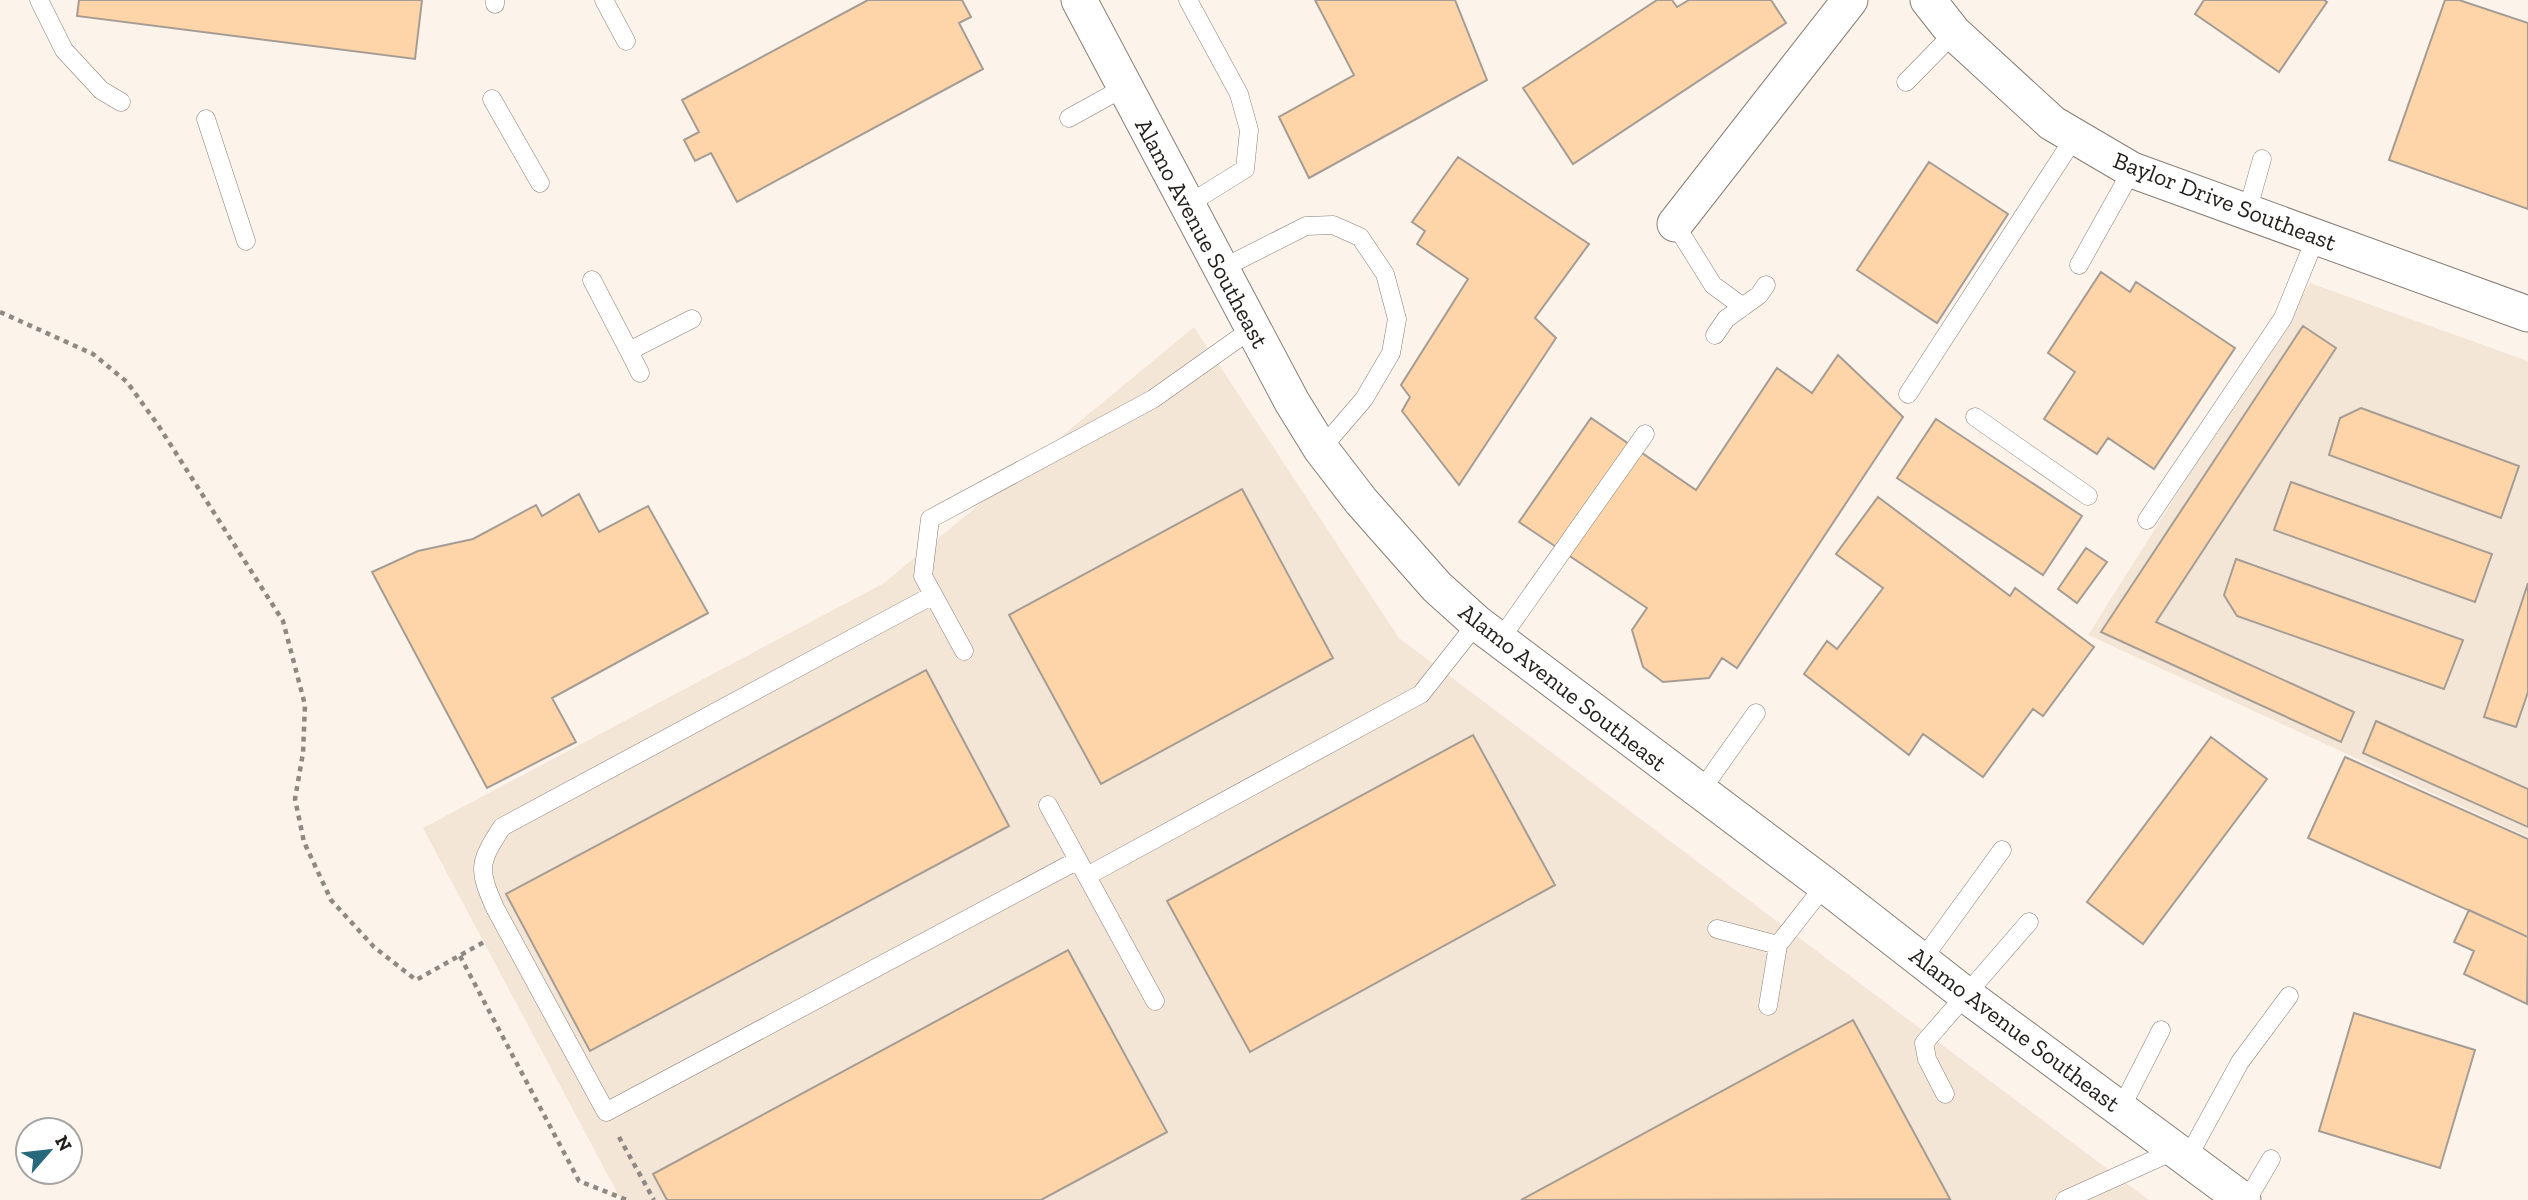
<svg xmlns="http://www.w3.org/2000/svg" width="2528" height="1200" viewBox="0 0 2528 1200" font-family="'Zilla Slab',serif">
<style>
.built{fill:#f4e6d7}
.building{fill:#fed5a9;stroke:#a59d95;stroke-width:2}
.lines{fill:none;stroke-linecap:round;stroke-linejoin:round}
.service-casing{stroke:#877f77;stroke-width:19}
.minor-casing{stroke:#877f77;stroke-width:37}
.path{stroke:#8f8983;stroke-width:4.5;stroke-dasharray:5 5;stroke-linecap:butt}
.service{stroke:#fff;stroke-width:18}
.minor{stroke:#fff;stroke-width:35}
.labels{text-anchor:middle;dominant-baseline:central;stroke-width:5;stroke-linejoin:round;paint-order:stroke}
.street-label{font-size:24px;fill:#221f1c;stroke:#fff}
</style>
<rect width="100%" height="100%" fill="#fcf4eb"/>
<path class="built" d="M2310,283L2528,361V837L2088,635Z
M1194,327L1399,638L2149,1200H621L423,828L884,583Z"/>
<path class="building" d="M79,0H422L415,59L77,16Z
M868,0H962L971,17L959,23L983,69L737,202L711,153L695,161L684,140L699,132L682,100Z
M1315,0H1455L1487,80L1309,178L1279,117L1354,75Z
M1657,0H1672L1677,7L1689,0H1771L1786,23L1573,164L1523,88Z
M2204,0H2324L2327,2L2279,72L2195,14Z
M2445,0H2459L2528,23V209L2389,160Z
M1458,157L1589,244L1535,318L1556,338L1459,485L1402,411L1410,397L1401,385L1468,279L1417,244L1425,231L1412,222Z
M1929,162L2008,214L1937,323L1857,270Z
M2101,272L2130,292L2136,282L2235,348L2154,469L2108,438L2097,454L2044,419L2075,372L2048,353Z
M2303,326L2336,348L2156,622L2354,712L2341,742L2101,632Z
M1838,355L1903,417L1737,668L1722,658L1709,678L1663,682L1643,667L1632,630L1647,608L1519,522L1591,418L1696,490L1777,368L1812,393Z
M2361,408L2519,466L2501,518L2329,455L2340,418Z
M1936,419L2082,516L2043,575L1897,478Z
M2291,482L2492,554L2475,602L2274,530Z
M1242,489L1333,658L1101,784L1009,615Z
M579,494L599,532L648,506L708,613L552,698L576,742L487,788L372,572L418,551L473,539L536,505L542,516Z
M1878,497L2010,596L2015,588L2094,647L2043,716L2033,709L1983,777L1923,734L1909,755L1804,674L1827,641L1837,649L1883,588L1836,554Z
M2086,548L2107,562L2077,603L2058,589Z
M2236,559L2463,640L2444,689L2237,616L2224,595Z
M2528,583V692L2516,727L2484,717Z
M926,670L1009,826L590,1051L506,894Z
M2376,721L2528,789V827L2363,753Z
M1473,735L1555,885L1250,1052L1167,901Z
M2211,737L2267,779L2143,944L2087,902Z
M2345,757L2528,839V937L2308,838Z
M2469,910L2528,937L2527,1004L2464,974L2474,951L2454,942Z
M1068,950L1167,1132L1041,1200H667L653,1174Z
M2354,1013L2475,1050L2440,1168L2319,1131Z
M1853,1020L1950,1199L1521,1200Z"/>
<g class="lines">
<g class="service-casing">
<path id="service" d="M39,0L64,50L101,90L121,102
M495,0V4
M604,0L626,41
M1906,82L1954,33
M492,99L540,183
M1069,118L1125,87
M206,119L246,241
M1187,205L1245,169L1249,130L1239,94L1188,0
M2247,212L2262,159
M1675,224L1713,285L1743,307
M2079,265L2132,170
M1221,269L1306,226L1333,225L1360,237L1385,274L1397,319L1391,353L1364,399L1321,449
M592,280L629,351L692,319
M1715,335L1726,319L1759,295L1766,285
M629,351L640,373
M1908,394L2074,138
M1975,417L2088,496
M2147,520L2283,318L2316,237
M933,595L502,827C478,864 478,869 495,908L606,1112L1078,860
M1499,641L1645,434
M964,651L923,576L930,519L1153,399L1253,328
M1700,792L1756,713
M1048,805L1155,1001
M1087,876L1421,694L1477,623
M1717,929L1778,945
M1922,960L2002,850
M1768,1006L1778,945L1825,885
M1945,1094L1927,1059L1924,1043L2029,922
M2121,1108L2161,1030
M2188,1157L2240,1062L2289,996
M2065,1200L2178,1149
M2247,1200L2271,1159"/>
</g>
<g class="minor-casing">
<path id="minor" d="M1079,0L1292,402L1321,449L1361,501L1437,587L1477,623L1825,885L1966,995L2243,1200
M1928,0L1954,33L2052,123L2132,170L2528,314
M1675,224L1850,0"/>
</g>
<path class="path" d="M0,312L93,354L127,382L158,425L283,621L305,705L303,753L295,799L304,842L331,900L374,947L416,980L484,942
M460,956L579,1181L627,1200
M619,1137L654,1200"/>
<use href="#service" class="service"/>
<use href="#minor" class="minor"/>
</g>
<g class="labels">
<g class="street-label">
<text transform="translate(2225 201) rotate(21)">Baylor Drive Southeast</text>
<text transform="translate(1202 233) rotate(62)">Alamo Avenue Southeast</text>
<text transform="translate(1563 687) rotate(38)">Alamo Avenue Southeast</text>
<text transform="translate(2015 1029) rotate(37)">Alamo Avenue Southeast</text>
</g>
</g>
<g transform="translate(49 1151) rotate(62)"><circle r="33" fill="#ffffff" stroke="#a7a5a4" stroke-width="2"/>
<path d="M0-5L12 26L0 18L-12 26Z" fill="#26697b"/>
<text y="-10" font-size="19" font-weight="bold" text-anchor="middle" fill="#221f1c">N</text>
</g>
</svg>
